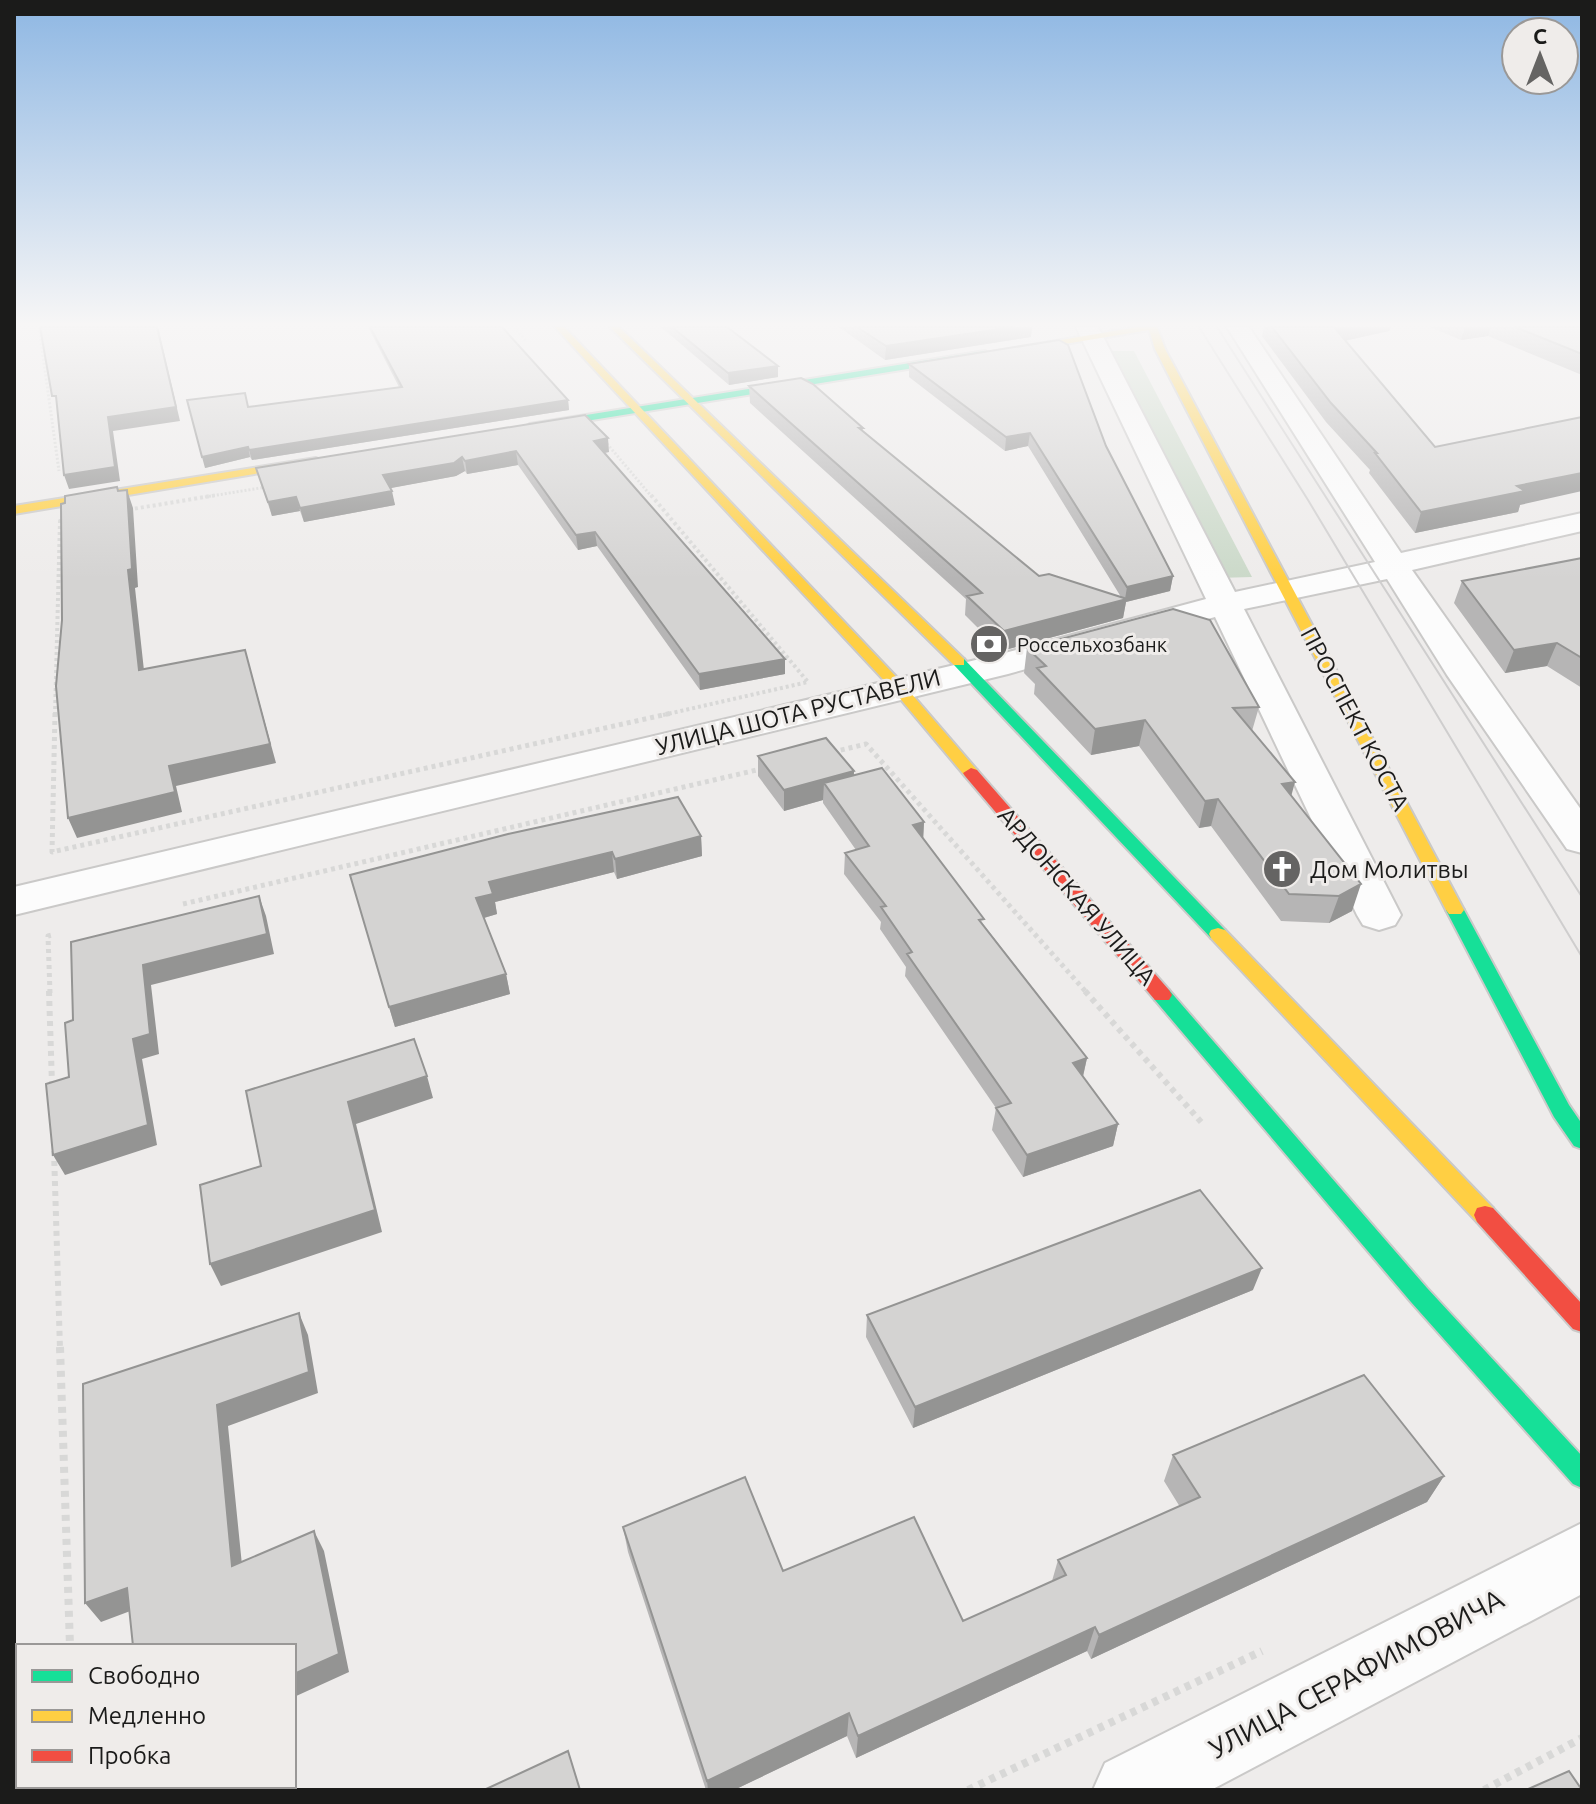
<svg xmlns="http://www.w3.org/2000/svg" width="1596" height="1804" viewBox="0 0 1596 1804" font-family="Ubuntu,sans-serif">
<style>
.green{fill:#cbd9c9}
.lines{fill:none;stroke-linecap:round;stroke-linejoin:round}
.street-casing{stroke:#cac9c8;stroke-width:4}
.fast-casing{stroke:#cac9c8;stroke-width:4}
.slow-casing{stroke:#cac9c8;stroke-width:4}
.jam-casing{stroke:#cac9c8;stroke-width:4}
.path-far4{stroke:#d8d8d7;stroke-width:3;stroke-dasharray:2 2;stroke-linecap:butt}
.path-far3{stroke:#d8d8d7;stroke-width:4;stroke-dasharray:3 3;stroke-linecap:butt}
.path-far2{stroke:#d8d8d7;stroke-width:5;stroke-dasharray:4 4;stroke-linecap:butt}
.path-far1{stroke:#d8d8d7;stroke-width:6;stroke-dasharray:5 5;stroke-linecap:butt}
.path{stroke:#d8d8d7;stroke-width:8;stroke-dasharray:6 6;stroke-linecap:butt}
.street{fill:#fcfcfc;fill-rule:evenodd}
.fast{fill:#16e098;fill-rule:evenodd}
.slow{fill:#ffcf43;fill-rule:evenodd}
.jam{fill:#f24e42;fill-rule:evenodd}
.tram{stroke:#cfcece;stroke-width:2}
.wall{fill:#b6b5b5}
.shaded-wall{fill:#949493}
.building{fill:#d4d3d2;stroke:#949493;stroke-width:2}
.labels{text-anchor:middle;dominant-baseline:central;stroke-width:6;stroke-linejoin:round;paint-order:stroke}
.far-poi-label{font-size:20px;fill:#1b1b1a;stroke:#efecea;text-anchor:start}
.street-label{font-size:24px;fill:#1b1b1a;stroke:#efecea}
.poi-label{font-size:24px;fill:#1b1b1a;stroke:#efecea;text-anchor:start}
.near-street-label{font-size:28px;fill:#1b1b1a;stroke:#efecea}
</style>
<rect width="100%" height="100%" fill="#eeeceb"/>
<path class="green" d="M1107,351H1134L1252,577L1217,578Z"/>
<g class="lines">
<g class="street-casing">
<path id="street" d="M1076,327H1098L1235,592L1375,562L1227,327H1249L1401,553L1582,513V531L1412,570L1582,811V853L1567,849L1447,675L1387,579L1244,609L1401,915L1395,925L1379,930L1363,925L1357,915L1215,617L1008,674L14,915V887L1001,654L1206,599Z
M1582,1523V1594L1211,1790H1093L1105,1763Z"/>
</g>
<g class="fast-casing">
<path id="fast" d="M985,351L990,354L988,356L530,430L525,427L530,424Z
M959,658L964,659L1225,930L1227,934L1225,938H1211L954,665V659Z
M1455,904L1464,910L1569,1105L1582,1124V1149L1574,1146L1554,1117L1446,910Z
M1162,988L1169,990L1427,1288L1582,1456V1488L1573,1484L1411,1302L1155,1000L1152,995L1155,990Z"/>
</g>
<g class="slow-casing">
<path id="slow" d="M555,327H564L903,684L977,770L979,773L977,776H965L893,690Z
M610,327H619L964,659V665H954Z
M1137,327H1157L1165,349L1464,910L1461,914H1449L1446,910L1155,349L1149,330L985,357L980,354Z
M316,458L322,461L320,463L14,514V506Z
M1218,928L1225,930L1493,1208L1496,1215L1493,1222L1485,1224L1477,1222L1211,938L1209,934L1211,930Z"/>
</g>
<g class="jam-casing">
<path id="jam" d="M971,768L977,770L1169,990L1172,995L1169,1000H1155L965,776L963,773Z
M1485,1206L1493,1208L1582,1304V1332L1573,1329L1477,1222L1474,1215L1477,1208Z"/>
</g>
<path class="path-far4" d="M39,327L59,471
M514,327L526,341
M205,497L598,433L652,497"/>
<path class="path-far3" d="M651,495L808,682L663,715
M55,715L60,521L217,495"/>
<path class="path-far2" d="M55,713L52,852L672,713
M833,752L866,744L1087,993
M183,904L761,769
M50,993L48,936L52,935"/>
<path class="path-far1" d="M49,991L52,1085
M1085,991L1203,1124
M54,1151L60,1349"/>
<path class="path" d="M60,1347L70,1646
M74,1786L75,1790
M968,1790L1262,1651
M1484,1790L1582,1738"/>
<use href="#street" class="street"/>
<use href="#fast" class="fast"/>
<use href="#slow" class="slow"/>
<use href="#jam" class="jam"/>
<path class="tram" d="M1199,327L1308,500L1582,957
M1217,327L1582,897"/>
</g>
<path class="wall" d="M368,327H502L568,400L569,410L252,460L250,457L205,468L248,407L399,387Z
M661,327H727L778,377L729,385Z
M839,327H1032L1031,337L885,360Z
M1264,327H1391L1389,331L1345,341L1435,447L1520,505L1518,512L1415,533L1369,473L1370,470L1326,422L1262,336Z
M1430,327H1582V375L1488,336L1461,340Z
M909,364L1106,446L1173,576L1170,591L1126,602L1123,618L1001,651L965,615L966,599L750,403L749,386L863,428V431L1039,576L1121,597L1028,446L1005,451L909,377Z
M585,415L609,452L605,453L785,674L700,690L597,546L578,550L518,465L467,474L465,471L456,476L390,488L395,505L304,522L300,511L272,516L256,468Z
M1582,558V688L1547,666L1505,673L1454,603L1462,581Z
M1027,648L1259,707L1252,731L1291,796L1352,911L1329,923L1281,921L1211,826L1199,828L1139,746L1091,755L1034,694L1035,684L1024,673Z
M758,756L854,771V775L924,822L923,838L984,925L1087,1058L1083,1077L1118,1124L1113,1146L1023,1177L992,1130L996,1108L905,976L906,967L880,929L881,922L844,874L845,853L856,850L823,803V800L784,811L758,776Z
M701,836L702,856L617,879L614,872L495,902L497,914L484,918L506,974L510,994L395,1027L350,875Z
M1253,1290L913,1428L866,1337L867,1315Z
M1173,1455L1444,1476L1427,1502L1091,1659L1087,1651L856,1758L847,1736L734,1790H706L628,1552L623,1527L963,1621L1052,1581L1058,1560L1180,1507L1164,1481Z"/>
<path class="shaded-wall" d="M157,327H162H158L180,421L113,431L120,481L69,489L64,475L108,417Z
M1013,327H1032L1031,337L885,360L886,346Z
M1333,327H1391L1389,331L1329,344Z
M1465,327H1491L1488,336L1461,340Z
M778,366V377L729,385L728,373Z
M568,400L569,410L252,460L249,450Z
M1030,433L1028,446L1005,451L1006,437Z
M608,438L609,452L596,454L594,441Z
M248,447L250,457L205,468L202,457Z
M516,451L518,465L467,474L465,461Z
M462,457L465,471L456,476L386,489L383,475Z
M1582,473V491L1520,505L1518,512L1415,533L1421,512L1517,486Z
M127,490L133,508L138,587L135,588L146,689L139,670L128,570Z
M392,491L395,505L304,522L300,508Z
M296,497L300,511L272,516L268,502Z
M595,532L597,546L578,550L576,535Z
M1173,576L1170,591L1126,602L1123,618L1001,651L1004,631L1125,599L1127,587Z
M1557,643L1547,666L1505,673L1514,650Z
M245,650L276,763L176,786L182,812L77,838L68,818L169,766Z
M785,659V674L700,690L699,674Z
M1145,720L1139,746L1091,755L1095,729Z
M854,771L853,792L824,783L823,800L784,811V790Z
M1295,782L1288,808L1282,784Z
M1218,799L1211,826L1199,828L1205,801Z
M924,822L923,843L913,825Z
M701,836L702,856L617,879L615,859Z
M612,852L614,872L495,902L497,914L480,919L476,898L489,882Z
M1361,884L1352,911L1329,923L1339,896Z
M259,896L266,916L274,954L151,985L159,1054L142,1059L157,1145L65,1175L53,1155L133,1039L143,965Z
M506,974L510,994L395,1027L389,1007Z
M1087,1058L1082,1080L1073,1063Z
M427,1076L433,1098L356,1124L382,1232L221,1286L210,1264L348,1102Z
M1118,1124L1113,1146L1023,1177L1027,1155Z
M1262,1268L1253,1290L913,1428L915,1407Z
M299,1313L308,1335L318,1393L228,1426L244,1585L232,1566L217,1405Z
M1444,1476L1427,1502L1091,1659L1099,1635Z
M314,1531L324,1551L349,1672L294,1697V1674Z
M127,1588L141,1607L101,1622L85,1603Z
M1095,1627L1087,1651L856,1758L858,1736Z
M849,1713L847,1736L734,1790H708L707,1781Z"/>
<path class="building" d="M40,327H157L176,407L108,417L115,467L64,475L56,396H52Z
M370,327H502L568,400L249,450L248,447L202,457L187,400L245,393L248,407L402,387Z
M672,327H727L778,366L728,373Z
M857,327H1013L886,346Z
M1272,327H1334L1435,447L1582,417V473L1517,486L1525,491L1421,512L1375,453H1377L1331,403Z
M1515,327H1582V354Z
M1059,340L1068,345L1106,446L1173,576L1127,587L1030,433L1006,437L909,364Z
M801,378L813,384L863,428H859L1039,576L1049,574L1127,599L1004,631L967,596L982,593L749,386Z
M585,415L608,438L594,441L785,659L699,674L595,532L576,535L516,451L465,461L462,457L454,463L383,475L392,491L300,508L296,497L268,502L256,468Z
M117,487L118,491L127,490L132,569L128,570L139,670L245,650L270,744L169,766L175,792L68,818L56,686L62,620L61,504L65,503V496Z
M1582,558V658L1557,643L1514,650L1462,581Z
M1173,609L1210,620L1259,707L1233,708L1295,782L1282,784L1361,884L1339,896L1289,894L1218,799L1205,801L1145,720L1095,729L1037,668L1046,666L1027,648Z
M826,738L854,771L784,790L758,756Z
M882,768L924,822L913,825L984,919L979,920L1087,1058L1073,1063L1118,1124L1027,1155L996,1108L1011,1103L907,954L912,952L881,907L886,906L845,853L869,846L824,783Z
M678,797L701,836L615,859L612,852L489,882L493,894L476,898L506,974L389,1007L350,875L508,834Z
M259,896L267,934L143,965L150,1034L133,1039L148,1125L53,1155L46,1084L69,1077L65,1023L73,1020L71,942Z
M414,1039L427,1076L348,1102L375,1210L210,1264L200,1185L261,1166L246,1091Z
M1200,1190L1262,1268L915,1407L867,1315Z
M299,1313L309,1372L217,1405L232,1566L314,1531L339,1654L294,1674V1646H133L127,1588L85,1603L83,1384Z
M1364,1375L1444,1476L1099,1635L1095,1627L858,1736L849,1713L707,1781L623,1527L745,1477L783,1571L914,1517L963,1621L1066,1575L1058,1560L1200,1497L1173,1455Z
M568,1751L580,1790H484Z
M1569,1771L1582,1790H1526Z"/>
<linearGradient id="sky" x2="0" y2="1"><stop stop-color="#8eb7e3"/><stop offset="0.56" stop-color="#f7f6f6"/><stop offset="1" stop-color="#f7f6f6" stop-opacity="0"/></linearGradient>
<rect width="1596" height="579" fill="url(#sky)"/>
<defs>
<g id="bank-disc" transform="scale(2)"><circle r="9.5" fill="#656463" stroke="#efecea"/><path d="M-6-4H6V4H-6ZM0-2.3a2.3 2.3 0 1 0 0 4.6a2.3 2.3 0 1 0 0-4.6Z" fill="#fff"/></g>
<g id="church-disc" transform="scale(2)"><circle r="9.5" fill="#656463" stroke="#efecea"/><path d="M-1.2-6h2.4v3.5h3.3v2.4h-3.3V6h-2.4V-.1h-3.3v-2.4h3.3Z" fill="#fff"/></g>
</defs>
<g fill-rule="evenodd">
<use href="#bank-disc" x="989" y="644"/>
<use href="#church-disc" x="1282" y="869"/>
</g>
<g class="labels">
<g class="far-poi-label">
<text x="1017" y="644">Россельхозбанк</text>
</g>
<g class="street-label">
<text transform="translate(798 712) rotate(-14)">УЛИЦА ШОТА РУСТАВЕЛИ</text>
<text transform="translate(1355 719) rotate(62)">ПРОСПЕКТ КОСТА</text>
<text transform="translate(1077 896) rotate(49)">АРДОНСКАЯ УЛИЦА</text>
</g>
<g class="poi-label">
<text x="1310" y="869">Дом Молитвы</text>
</g>
<g class="near-street-label">
<text transform="translate(1356 1673) rotate(-28)">УЛИЦА СЕРАФИМОВИЧА</text>
</g>
</g>
<rect width="1596" height="1804" fill="none" stroke="#1b1b1a" stroke-width="32"/>
<rect x="16" y="1644" width="280" height="144" fill="#efecea" stroke="#9a9897" stroke-width="2"/>
<rect x="32" y="1670" width="40" height="12" fill="#16e098" stroke="#9a9897" stroke-width="2"/>
<text x="88" y="1684" font-size="24" fill="#1b1b1a">Свободно</text>
<rect x="32" y="1710" width="40" height="12" fill="#ffcf43" stroke="#9a9897" stroke-width="2"/>
<text x="88" y="1724" font-size="24" fill="#1b1b1a">Медленно</text>
<rect x="32" y="1750" width="40" height="12" fill="#f24e42" stroke="#9a9897" stroke-width="2"/>
<text x="88" y="1764" font-size="24" fill="#1b1b1a">Пробка</text>
<g transform="translate(1540 56)"><circle r="38" fill="#efecea" stroke="#9a9897" stroke-width="2"/>
<path d="M0-6L14 30L0 20L-14 30Z" fill="#656463"/>
<text y="-12" font-size="22" font-weight="bold" text-anchor="middle" fill="#1b1b1a">С</text>
</g>
</svg>
